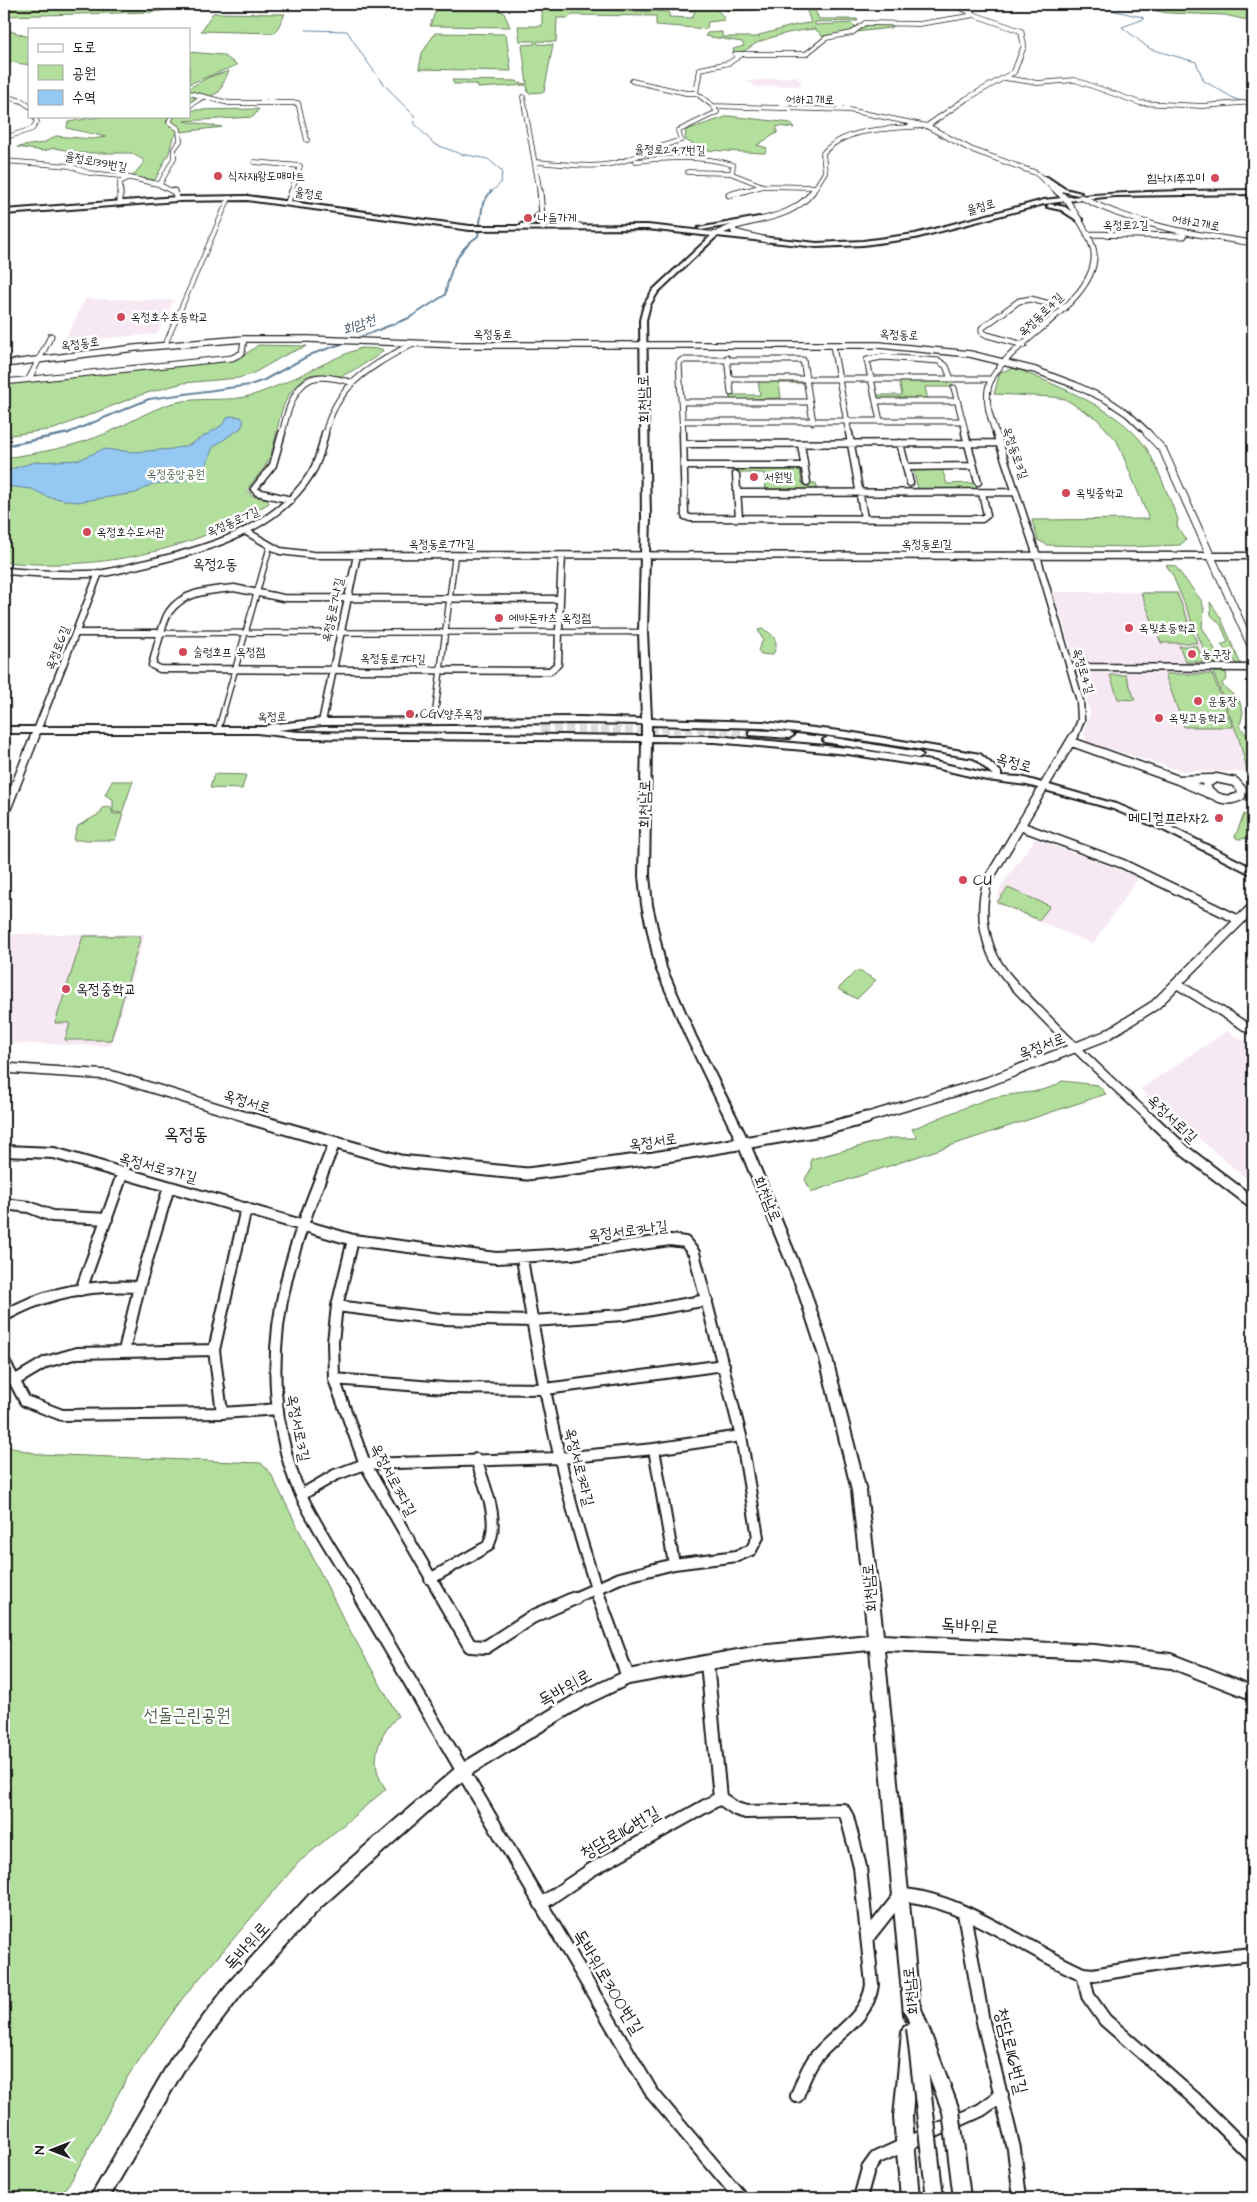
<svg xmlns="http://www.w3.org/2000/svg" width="1257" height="2202" viewBox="0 0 1257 2202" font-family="'Architects Daughter','Poor Story',sans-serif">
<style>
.built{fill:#f7e9f4}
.green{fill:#b3df9d;stroke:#687e5c}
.water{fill:#95c8f2;stroke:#65839c}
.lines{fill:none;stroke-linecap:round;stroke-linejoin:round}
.stream-far2{stroke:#65839c;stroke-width:1}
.stream-far1{stroke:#65839c;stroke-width:2}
.stream{stroke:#65839c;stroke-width:2.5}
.secondary-tunnel{stroke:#ddd;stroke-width:8;stroke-dasharray:8 4;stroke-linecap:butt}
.pedestrian-far1-casing{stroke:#1c1c1c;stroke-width:5.5}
.pedestrian-casing{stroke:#1c1c1c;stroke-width:7}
.minor-far5-casing{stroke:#1c1c1c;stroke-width:5.5}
.minor-far4-casing{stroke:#1c1c1c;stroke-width:7}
.minor-far3-casing{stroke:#1c1c1c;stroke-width:9}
.minor-far2-casing{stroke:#1c1c1c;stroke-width:11}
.minor-far1-casing{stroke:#1c1c1c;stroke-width:14}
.minor-casing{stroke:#1c1c1c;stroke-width:16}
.tertiary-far4-casing{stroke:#1c1c1c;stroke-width:6}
.tertiary-far3-casing{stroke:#1c1c1c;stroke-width:8}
.tertiary-far2-casing{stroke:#1c1c1c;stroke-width:9}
.tertiary-far1-casing{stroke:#1c1c1c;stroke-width:12}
.tertiary-casing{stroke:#1c1c1c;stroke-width:15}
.secondary-casing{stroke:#1c1c1c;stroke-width:4}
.pedestrian-far1{stroke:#fff;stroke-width:4}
.pedestrian{stroke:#fff;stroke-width:4.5}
.minor-far5{stroke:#fff;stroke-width:4}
.minor-far4{stroke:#fff;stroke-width:5}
.minor-far3{stroke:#fff;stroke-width:6}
.minor-far2{stroke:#fff;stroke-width:8}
.minor-far1{stroke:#fff;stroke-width:10}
.minor{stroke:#fff;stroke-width:12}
.tertiary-far4{stroke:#fff;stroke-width:4.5}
.tertiary-far3{stroke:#fff;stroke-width:5.5}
.tertiary-far2{stroke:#fff;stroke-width:7}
.tertiary-far1{stroke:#fff;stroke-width:9}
.tertiary{stroke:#fff;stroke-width:11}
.secondary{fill:#fff;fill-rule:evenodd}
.secondary-bridge-casing{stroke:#1c1c1c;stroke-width:20;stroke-linecap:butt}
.secondary-bridge{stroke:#fff;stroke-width:16}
.poi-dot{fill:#d1495b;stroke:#fff;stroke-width:2}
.labels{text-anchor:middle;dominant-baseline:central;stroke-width:5;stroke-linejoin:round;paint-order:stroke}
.far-street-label{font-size:12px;fill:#1c1c1c;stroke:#fff}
.far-poi-label{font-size:12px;fill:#1c1c1c;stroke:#fff;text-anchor:start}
.far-park-label{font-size:12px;fill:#516049;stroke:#fff}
.far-water-label{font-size:14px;font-style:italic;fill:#465867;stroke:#fff}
.street-label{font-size:15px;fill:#1c1c1c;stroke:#fff}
.far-quarter-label{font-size:15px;fill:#1c1c1c;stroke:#fff}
.poi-label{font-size:15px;fill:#1c1c1c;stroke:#fff;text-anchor:start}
.quarter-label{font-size:18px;fill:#1c1c1c;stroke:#fff}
.near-street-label{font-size:18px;fill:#1c1c1c;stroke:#fff}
.near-park-label{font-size:18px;fill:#516049;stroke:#fff}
</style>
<rect width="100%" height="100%" fill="#fff"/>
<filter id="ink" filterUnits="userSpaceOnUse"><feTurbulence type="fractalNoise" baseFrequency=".02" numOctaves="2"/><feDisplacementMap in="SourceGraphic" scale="10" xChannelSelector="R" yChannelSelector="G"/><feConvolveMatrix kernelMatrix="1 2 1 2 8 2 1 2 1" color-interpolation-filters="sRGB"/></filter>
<g filter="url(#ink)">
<path class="built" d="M796,76L803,85L757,87L747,81Z
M85,299L174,300L157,334L64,342Z
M1053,592H1179L1209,664H1076Z
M1078,670L1211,671L1238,738L1246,772L1182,771L1088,742L1084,734L1090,712Z
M1035,839L1139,877L1093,944L996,903L1001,886Z
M4,934H145L111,1046L4,1043Z
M1227,1031L1253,1046V1184L1140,1089Z"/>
<path class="green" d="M4,4H174L168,10L153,12L4,16Z
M660,4C680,4 717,0 725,20L708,22L707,29L656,25V16L572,15L568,18H557L556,42L537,41L538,44L553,45L544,92L528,93L527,85L478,88L477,84H454L452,80L517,81L518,83L527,84L522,45L535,44L534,41H520L518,26H542V9L669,12V17L692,18L695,11L656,10Z
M718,4H770L771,9L728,11Z
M799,4H812L819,19H857L858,21L815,22V25L852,23L857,28L875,24H898L890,28L822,36L815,29C797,30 778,35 761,41C751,45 746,53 734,53L733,49L744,46L742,42L705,36L707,33L722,32V37H759V35C777,31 793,24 811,23L806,8L798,9L801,5Z
M1117,4H1253V5L1247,20L1225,15L1168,13Z
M436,10L503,11L510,27L430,26Z
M213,13L285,14L275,33L201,31Z
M4,29L29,37V65L4,61Z
M435,33L506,34L511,71L419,69L422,53Z
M189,52L223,55L237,65L189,84Z
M229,71L219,92L189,107V88L209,77Z
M259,109L253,117L184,121L222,127L181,132L173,137L169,153L155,180L132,177L145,161L131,153H80L55,148L43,151L17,147L43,143L56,136L92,139L106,137L67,128L68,122L103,116H189V110Z
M729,116L791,123L794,128L777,126V133L757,145L767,148L765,153L705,150L685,140L686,130Z
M258,345L307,346L287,354L252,374L238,378L183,383L140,395L54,429L4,436V385L197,363C226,362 234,364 258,345Z
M361,348L382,349L383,351C379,356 347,375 340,376C327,377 315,369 303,379C275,403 281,430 269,459C264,471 254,479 247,490L252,496L267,499L269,503C189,553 97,571 4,562V458C39,453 74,447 107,433C130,423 149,410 173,403C199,396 228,403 253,395C291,383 324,361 361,348Z
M1015,368C1059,387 1128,411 1151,456C1161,476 1169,498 1178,519L1177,526L1186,540L1180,545L1128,547L1047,545L1038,540L1032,520L1149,519L1117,441L1097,419L1065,399L1053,397L994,394L1000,372Z
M758,380H803V383H779L781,398L730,400V395H760Z
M899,380L951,381L953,387H925L928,400L878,399L877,395H902Z
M732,468H800L802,483H816L817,489H766L764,473H732Z
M913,469H942L947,484L975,483L978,490L918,489Z
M1166,565L1175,566L1201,600L1204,608L1202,627L1220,658L1221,664H1210L1172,574Z
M1141,593H1177L1197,643H1161Z
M1210,602L1221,618L1241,665H1238L1221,645L1228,642L1221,625L1211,615Z
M762,629C774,633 781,644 772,655L761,654L758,650L763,640L758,630Z
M1179,646H1197L1204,662H1186Z
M1213,672H1226L1227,679L1222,683L1223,686L1239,700L1243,712L1240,726L1253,744V775H1248L1239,739Z
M1165,674H1212L1233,727H1184Z
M1110,675H1126L1135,700L1118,699Z
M214,774L246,775L242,789L210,788Z
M112,781H133L122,813L113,812V799L105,795Z
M111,807L113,814H123L115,840H73L78,826L101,813L102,808Z
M1244,814L1253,818V838L1238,839L1235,837Z
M1008,888L1050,906L1039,920L997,902Z
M83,936H141L111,1040H65L70,1023H55Z
M857,970L876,980L857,999L838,989Z
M1062,1081L1098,1085L1106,1094L811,1192L805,1179L811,1169V1159L892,1138H917L912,1129C937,1119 962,1108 988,1099C1010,1092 1045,1095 1062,1081Z
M9,1447L38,1454L261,1463L271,1474L343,1618L398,1716C378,1735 367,1764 386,1789L298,1863L182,1999L128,2076L71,2181L57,2198H4V1448Z"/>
<path class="water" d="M229,416L241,417L244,421L241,428L213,447L205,469L198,471H190L186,474L189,478L181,482L152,484L136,493L77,502L48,497L32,489L4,486V471L35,462L79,460L103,449L134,452L172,449L189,445L221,426Z"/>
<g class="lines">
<path class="stream-far2" d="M1084,4L1142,17L1144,19L1122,27L1150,49L1196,62L1204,81L1235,99L1253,105
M306,30L347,31C367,63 386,90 414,115L415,124L434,144L461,154L488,159L502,171L501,183L490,193"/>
<path class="stream-far1" d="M355,339L409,318L445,295C450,270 456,251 478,236L483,203L491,191
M66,434L149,399L250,385L264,380L312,354L347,342"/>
<path class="stream" d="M4,446L69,433"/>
<path class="secondary-tunnel" d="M541,729L752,733"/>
<g class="pedestrian-far1-casing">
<path id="pedestrian-far1" d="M165,345L229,198"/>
</g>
<g class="pedestrian-casing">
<path id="pedestrian" d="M161,633L643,632
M434,722L455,555
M218,730L270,546"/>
</g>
<g class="minor-far5-casing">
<path id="minor-far5" d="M735,54H806L826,38L852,33L865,23L919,24L975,15
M741,55L729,63L700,69L696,93L713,106L849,110L927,126
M1005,78L1038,83L1075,80L1140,103L1203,106L1253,102
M632,81L686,93H696
M189,93L229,103H298L307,140
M4,96L22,101L29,106
M523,97L540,193
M189,106L202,97
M4,138L32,129L37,122L34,116
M4,161L70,166L89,173L121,176L158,184L175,193
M636,161C668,158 702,155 733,165L732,173
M254,162L300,166L291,193
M535,162C557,163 582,168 604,165C631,162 655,147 681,140L678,131L717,112L713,106
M688,172L730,173L763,186
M160,184L174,158V149L180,141L179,129L169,122L172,116
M120,193V182L128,178
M738,193L763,186L815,187
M812,193L825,172L823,153C846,127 890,129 922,126"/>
</g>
<g class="minor-far4-casing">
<path id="minor-far4" d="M120,191V203
M174,191L177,199
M540,191L543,228
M729,195L743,191
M1081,197C1135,226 1193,234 1253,243
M288,202L292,191
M542,213L554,222L580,226
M739,225L733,227L734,232L767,240
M1087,234L1184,236
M715,235C747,216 789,224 813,191
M1024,345L987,335L982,332V328L1019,301L1031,299L1065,308
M833,346L849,434
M727,358L731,393
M29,379L51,336
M730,379H992
M4,382L232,358L242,353L244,339
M954,388L966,434
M876,401H956
M682,402H810
M683,421H962
M880,421L867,360L882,357L939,361L946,366L951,379
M282,434C286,416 294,382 315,378C327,375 340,380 351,382
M325,434C337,383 371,367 413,343
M683,434L679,363L682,360H803L813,422
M996,434C991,420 984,401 989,385C1003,343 1098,304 1094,253C1093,239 1074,211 1066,199"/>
</g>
<g class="minor-far3-casing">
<path id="minor-far3" d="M282,433L273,465L254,489L257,492L291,500
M683,433L685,516L690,518L982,519L987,515L982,493
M849,433L864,518
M965,433L978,482
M996,433L1037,556L1080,701L1081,720L1074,738
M900,443L910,483
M684,444L999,443
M801,444L807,482
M684,466H804
M906,467L973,466
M736,475L739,518
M737,493L1016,492
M245,531L280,551L313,555L1253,556
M4,571C37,573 70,576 103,573C118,571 132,566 147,563C208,549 278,529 312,472C319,461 322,446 325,433
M234,588L283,598L560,599L558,664L550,671L160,669L152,665C156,652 162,622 169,612C183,591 212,590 234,588Z
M560,599L562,556
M77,633H161
M1070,667L1253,668
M322,722L357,555
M34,738L99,573"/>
</g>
<g class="minor-far2-casing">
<path id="minor-far2" d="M1074,736L988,880C981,903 982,928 991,951C1000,974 1022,993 1038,1010C1075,1048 1113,1084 1151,1119
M1072,742L1178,780
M1216,778L1235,782L1242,790L1241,796C1228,803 1214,799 1206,787L1207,783Z
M1210,794L1178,780L1211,779
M4,815L35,736
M1020,826L1123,864L1239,920
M1177,984L1253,1031"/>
</g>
<g class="minor-far1-casing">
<path id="minor-far1" d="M1150,1118L1185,1151L1253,1203
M334,1144C297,1236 264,1317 279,1419C284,1445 289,1470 301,1495C318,1531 342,1565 362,1599
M4,1151L54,1153L353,1240
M4,1204L29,1207L52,1216L107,1219
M353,1240L496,1258L571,1254L670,1240L685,1242L694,1253L741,1436L758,1537L751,1550L737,1556L674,1564L620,1578L572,1599
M353,1240L337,1306L333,1342L334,1379L365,1464L443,1599
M522,1258C540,1373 562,1489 600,1599
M81,1290L122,1175
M337,1306L440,1319L532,1321L623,1315L707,1300
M4,1316C46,1292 91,1284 139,1287
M214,1350L246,1208
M124,1351L139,1287L169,1187
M4,1361L25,1401L62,1415L222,1413L278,1409
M334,1379L445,1388L546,1389L724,1365
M14,1381L46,1362L77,1353L214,1350L222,1413
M654,1449L674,1564
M301,1495L335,1475L365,1464L560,1458L654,1449L741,1436
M430,1579L488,1546C501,1520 484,1485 476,1459"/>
</g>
<g class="minor-casing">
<path id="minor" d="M361,1598L652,2093L741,2198
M442,1598L470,1646L486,1647L532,1617L575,1598
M599,1598L628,1677
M720,1798L736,1809L746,1812L843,1810L847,1817L860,1867L872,1985C867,2020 836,2032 816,2057C807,2068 802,2083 797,2096
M541,1904L591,1870L720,1798L707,1663
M964,1913L983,2022L1014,2149L1020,2198
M867,1938L901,1895C961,1898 1027,1950 1083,1974L1093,1975L1166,1963L1253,1954
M1083,1974L1088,1996L1105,2020L1194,2098L1253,2157
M860,2198L868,2169L876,2158L981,2110L1002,2095"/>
</g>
<g class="tertiary-far4-casing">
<path id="tertiary-far4" d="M955,4L975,15L1021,31L1024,46L1014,72L966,99L927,126L970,149L1036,173L1059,193"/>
</g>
<g class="tertiary-far3-casing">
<path id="tertiary-far3" d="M1057,191L1066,199
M4,364L135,348L244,339H308L460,345H879L970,354L1035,370L1075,385L1107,400L1128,414L1149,434"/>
</g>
<g class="tertiary-far2-casing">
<path id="tertiary-far2" d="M1147,433L1163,450L1253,650"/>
</g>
<g class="tertiary-far1-casing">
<path id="tertiary-far1" d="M4,1068L110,1075L253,1119
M861,1119L987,1082L1105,1036L1155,1005L1253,907"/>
</g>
<g class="tertiary-casing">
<path id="tertiary" d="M249,1118L400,1161L527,1174L654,1158L821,1130L866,1118"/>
</g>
<g class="secondary-casing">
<path id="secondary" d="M1043,177H1047L1065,189L1081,193L1078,195L1061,191L1043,179Z
M1253,190V194L1115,196L1066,201L1044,204L915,238L863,245L817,247L717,236L658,292L650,305L646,320L650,517L647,632L651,719L763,722L848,732L980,754L1001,772V776L1021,777L1119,805L1169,826L1253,868V875L1163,830L1113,809L1027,785L987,780L931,767L848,754L715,742L651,741L649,876L652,905L666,968L696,1037L750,1144L809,1288L832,1359L866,1491L883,1635L1095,1645L1171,1654L1253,1686V1700L1171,1668L1095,1659L884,1650L920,2014L918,2020L912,2022L906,2020L904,2014L870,1650L759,1660L629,1684L583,1706L468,1776L322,1906L244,1991L183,2071L109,2198H90L171,2059L232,1979L310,1894L458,1766L573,1696L628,1670L759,1646L868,1635L852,1491L820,1359L797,1288L738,1144L686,1037L656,968L642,905L639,876L642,741L299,738L257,733H4V727H265L269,725L322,719L580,717L642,719L639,632L642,517L640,320L644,305L653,290L711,236L647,229L470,230L247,200L177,201L4,214V210L177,197L247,196L470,226H521V224L530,222L541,211L544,213L534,224L527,226L647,225L817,243L863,241L915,234L1044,200C1114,191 1183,191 1253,190ZM580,723L642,724V736L299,732L278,730L322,725ZM651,725L763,728L848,738L974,758L993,775L931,761L848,748L715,736H651Z
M1049,204L1065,207L1083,220L1078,221L1061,210L1047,207Z
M759,217L761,218V220L701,230L698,228Z
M752,730L789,732L794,735L789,738L749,735V731Z
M828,737L918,752L923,755L918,758L825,742L823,740Z
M910,2024L916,2026L918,2032L912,2117L919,2198H901L894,2117L902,2032L904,2026Z"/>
</g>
<use href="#pedestrian-far1" class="pedestrian-far1"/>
<use href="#pedestrian" class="pedestrian"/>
<use href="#minor-far5" class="minor-far5"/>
<use href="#minor-far4" class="minor-far4"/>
<use href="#minor-far3" class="minor-far3"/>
<use href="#minor-far2" class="minor-far2"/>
<use href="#minor-far1" class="minor-far1"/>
<use href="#minor" class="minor"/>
<use href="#tertiary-far4" class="tertiary-far4"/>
<use href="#tertiary-far3" class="tertiary-far3"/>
<use href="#tertiary-far2" class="tertiary-far2"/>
<use href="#tertiary-far1" class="tertiary-far1"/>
<use href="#tertiary" class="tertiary"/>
<use href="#secondary" class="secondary"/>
<g class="secondary-bridge-casing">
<path id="secondary-bridge" d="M912,2007L951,2111L962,2198
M915,2028L935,2198"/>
</g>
<use href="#secondary-bridge" class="secondary-bridge"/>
</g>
</g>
<g class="poi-dot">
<circle cx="218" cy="176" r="5"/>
<circle cx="1215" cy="178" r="5"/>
<circle cx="528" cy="218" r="5"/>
<circle cx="121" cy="317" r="5"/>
<circle cx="754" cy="477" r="5"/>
<circle cx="1066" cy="493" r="5"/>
<circle cx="87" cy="532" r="5"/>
<circle cx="499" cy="618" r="5"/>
<circle cx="1129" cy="628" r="5"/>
<circle cx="183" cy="652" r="5"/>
<circle cx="1192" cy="654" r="5"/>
<circle cx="1198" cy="701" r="5"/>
<circle cx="410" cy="714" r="5"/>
<circle cx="1159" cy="718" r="5"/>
<circle cx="1219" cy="818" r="5"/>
<circle cx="963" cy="880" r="5"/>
<circle cx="66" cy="989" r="5"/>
</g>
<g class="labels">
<g class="far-street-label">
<text transform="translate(810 100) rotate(1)">어하고개로</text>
<text transform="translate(670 150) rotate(1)">율정로247번길</text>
<text transform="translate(96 162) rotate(11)">율정로139번길</text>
<text transform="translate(309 194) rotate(9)">율정로</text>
<text transform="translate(981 207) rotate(-15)">율정로</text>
<text transform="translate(1196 223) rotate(10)">어하고개로</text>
<text x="1126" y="225">옥정로2길</text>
<text transform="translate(1041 315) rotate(-44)">옥정동로4길</text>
<text x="493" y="334">옥정동로</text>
<text transform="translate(899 335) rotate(3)">옥정동로</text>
<text transform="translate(80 344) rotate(-7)">옥정동로</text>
<text transform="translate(1015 453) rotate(71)">옥정동로3길</text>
<text transform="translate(233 522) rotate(-24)">옥정동로7길</text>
<text x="442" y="544">옥정동로7가길</text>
<text x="927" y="544">옥정동로1길</text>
<text transform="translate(333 610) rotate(-78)">옥정동로7나길</text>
<text transform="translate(58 648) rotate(-69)">옥정로6길</text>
<text transform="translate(393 659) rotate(1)">옥정동로7다길</text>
<text transform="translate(1083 671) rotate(73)">옥정로4길</text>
<text transform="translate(272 717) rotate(-1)">옥정로</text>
</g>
<g class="far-poi-label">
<text x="228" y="176">식자재왕도매마트</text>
<text x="1205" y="178" text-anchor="end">힘낙지쭈꾸미</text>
<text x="538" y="218">나들가게</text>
<text x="131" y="317">옥정호수초등학교</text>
<text x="764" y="477">서원빌</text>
<text x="1076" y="493">옥빛중학교</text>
<text x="97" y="532">옥정호수도서관</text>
<text x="509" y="618">에바돈카츠 옥정점</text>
<text x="1139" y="628">옥빛초등학교</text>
<text x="193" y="652">술렁호프 옥정점</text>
<text x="1202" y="654">농구장</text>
<text x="1208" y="701">운동장</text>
<text x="420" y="714">CGV양주옥정</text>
<text x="1169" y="718">옥빛고등학교</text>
</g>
<g class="far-park-label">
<text x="176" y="474">옥정중앙공원</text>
</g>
<g class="far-water-label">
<text transform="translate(359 325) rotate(-20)">회암천</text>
</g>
<g class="street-label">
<text transform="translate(644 399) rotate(-91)">회천남로</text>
<text transform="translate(1014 763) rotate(16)">옥정로</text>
<text transform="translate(645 804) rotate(-89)">회천남로</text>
<text transform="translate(1042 1046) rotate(-21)">옥정서로</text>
<text transform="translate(247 1102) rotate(17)">옥정서로</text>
<text transform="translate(1172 1119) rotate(43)">옥정서로1길</text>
<text transform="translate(653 1142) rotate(-8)">옥정서로</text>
<text transform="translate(158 1168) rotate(15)">옥정서로3가길</text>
<text transform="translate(767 1199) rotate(67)">회천남로</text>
<text transform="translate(628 1231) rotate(-7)">옥정서로3나길</text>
<text transform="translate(298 1428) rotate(79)">옥정서로3길</text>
<text transform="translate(579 1467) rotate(76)">옥정서로3라길</text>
<text transform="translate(393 1480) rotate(62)">옥정서로3다길</text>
<text transform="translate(870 1588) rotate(-95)">회천남로</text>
<text transform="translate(911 1991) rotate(-96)">회천남로</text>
</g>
<g class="far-quarter-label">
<text x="215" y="564">옥정2동</text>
</g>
<g class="poi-label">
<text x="1209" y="818" text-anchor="end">메디컬프라자2</text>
<text x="973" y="880">CU</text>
<text x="76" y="989">옥정중학교</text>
</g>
<g class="quarter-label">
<text x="186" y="1134">옥정동</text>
</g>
<g class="near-street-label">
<text transform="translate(970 1626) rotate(3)">독바위로</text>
<text transform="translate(565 1688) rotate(-29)">독바위로</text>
<text transform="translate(620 1833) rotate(-30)">청담로116번길</text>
<text transform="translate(247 1946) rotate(-48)">독바위로</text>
<text transform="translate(608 1982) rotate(59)">독바위로300번길</text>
<text transform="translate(1011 2051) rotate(76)">청담로116번길</text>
</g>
<g class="near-park-label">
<text x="187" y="1715">선돌근린공원</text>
</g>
</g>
<rect width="1257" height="2202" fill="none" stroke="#fff" stroke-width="20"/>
<rect x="10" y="10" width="1237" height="2182" fill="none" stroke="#1c1c1c" stroke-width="2" filter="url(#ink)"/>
<rect x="28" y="28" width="162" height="90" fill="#ffffff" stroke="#a4a4a4"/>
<rect x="38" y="44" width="25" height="8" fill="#ffffff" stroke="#a4a4a4"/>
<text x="72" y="52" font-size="15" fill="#1c1c1c">도로</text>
<rect x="38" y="65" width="25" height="15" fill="#b3df9d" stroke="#a4a4a4"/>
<text x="72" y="78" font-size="15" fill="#1c1c1c">공원</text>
<rect x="38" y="90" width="25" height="15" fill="#95c8f2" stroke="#a4a4a4"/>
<text x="72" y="102" font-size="15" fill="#1c1c1c">수역</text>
<g transform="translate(52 2150) rotate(270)" stroke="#ffffff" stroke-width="4" paint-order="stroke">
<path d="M0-4L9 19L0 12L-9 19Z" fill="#1c1c1c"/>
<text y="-8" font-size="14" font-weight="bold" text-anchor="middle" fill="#1c1c1c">N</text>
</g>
</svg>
